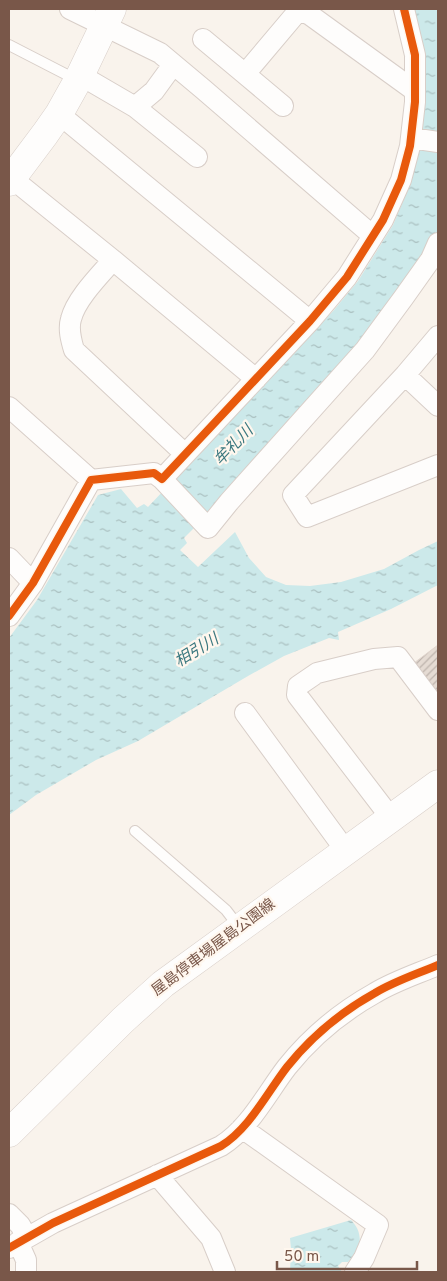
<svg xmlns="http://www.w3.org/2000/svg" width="447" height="1281" viewBox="0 0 447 1281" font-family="Overpass,'Noto Sans JP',sans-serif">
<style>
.water{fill:url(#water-ripples)}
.building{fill:url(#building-hatch);stroke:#e2d6ce}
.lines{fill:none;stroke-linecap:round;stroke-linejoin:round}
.lane-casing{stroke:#d8cec8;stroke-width:12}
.street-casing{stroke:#d8cec8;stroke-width:22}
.secondary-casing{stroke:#d8cec8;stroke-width:29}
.lane{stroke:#fefdfc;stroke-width:10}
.street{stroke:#fefdfc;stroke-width:20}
.secondary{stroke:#fefdfc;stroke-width:28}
.cycleway-casing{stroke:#fff7ee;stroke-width:11}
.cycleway{stroke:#e8590c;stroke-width:8}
.labels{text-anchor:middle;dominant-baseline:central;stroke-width:4.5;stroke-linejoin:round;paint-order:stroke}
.street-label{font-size:15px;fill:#795749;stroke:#fff7ee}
.water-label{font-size:16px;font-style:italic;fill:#3b787f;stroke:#fff7ee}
</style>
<defs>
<pattern id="water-ripples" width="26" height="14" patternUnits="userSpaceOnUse" patternTransform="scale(1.25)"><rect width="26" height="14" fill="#cce9ea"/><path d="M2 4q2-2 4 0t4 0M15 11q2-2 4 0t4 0" fill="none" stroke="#aac0c0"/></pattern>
<pattern id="building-hatch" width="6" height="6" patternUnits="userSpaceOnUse" patternTransform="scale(1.25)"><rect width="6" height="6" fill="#e5dbd3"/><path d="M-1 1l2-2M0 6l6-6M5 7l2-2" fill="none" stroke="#beb4ad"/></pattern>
</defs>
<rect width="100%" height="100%" fill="#f9f3ec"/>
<path class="water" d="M410,9H438V230L434,241L394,305L205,517L184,538L187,543L180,550L198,567L235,532L249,558L266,577L286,585L310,586L341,582L384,569L419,550L438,541V585L391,609L338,632L339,640L329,638L284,656L248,676L138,741L96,760L36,795L9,815V638L37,600L98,495L121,489L137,508L144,504L148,507L334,310L358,281L393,225L407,192L417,157Z
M351,1220C359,1228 362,1238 358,1249C356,1254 351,1258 348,1262H342L338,1266L342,1272H290L291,1249L290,1238Z"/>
<path class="building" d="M438,645V694L414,663Z"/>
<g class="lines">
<g class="lane-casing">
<path id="lane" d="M9,45L77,80
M135,831L226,910L239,927"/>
</g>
<g class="street-casing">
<path id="street" d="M70,9L160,53L203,89L373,236
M297,9L310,15L415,91
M203,39L245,74
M80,75L135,107L197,157
M283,106L245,74L299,10
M135,107L154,91L170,69L176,67
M59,114L310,321
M411,138L438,142
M9,176L113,260C99,276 76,299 71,319C68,329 71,340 74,350L185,454
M113,260L256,379
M438,336L405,375L293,495L307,517L438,465
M405,375L438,406
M9,407L91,480
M162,479L208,528L229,502L365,350L404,297L431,259L438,243
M9,558L33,583
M9,616L33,583L91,480L154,473L162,479L310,321L347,277L383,220L401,180L410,146L415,102V55L404,9
M245,713L346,851
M391,818L297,695L298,686L317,673L374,659L398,657L438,710
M242,1128L378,1225L364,1258L355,1272
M157,1175L211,1238L225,1272
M9,1214L20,1225L27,1237
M18,1242L26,1260V1272
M9,1248L53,1223L221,1146C249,1129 267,1093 287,1067C311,1037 341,1012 375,993C395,981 417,974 438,965"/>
</g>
<g class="secondary-casing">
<path id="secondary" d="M9,182L45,134L59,114L78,80L112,9
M9,1133L123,1020L163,984L438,784"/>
</g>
<use href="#lane" class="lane"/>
<use href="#street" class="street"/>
<use href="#secondary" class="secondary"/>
<g class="cycleway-casing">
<path id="cycleway" d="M9,616L33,583L91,480L154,473L162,479L310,321L347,277L383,220L401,180L410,146L415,102V55L404,9
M9,1248L53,1223L221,1146C249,1129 267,1093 287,1067C311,1037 341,1012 375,993C395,981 417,974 438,965"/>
</g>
<use href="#cycleway" class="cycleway"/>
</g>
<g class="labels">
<g class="street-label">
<text transform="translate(214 948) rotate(-37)">屋島停車場屋島公園線</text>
</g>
<g class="water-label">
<text transform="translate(234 446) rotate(-46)">牟礼川</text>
<text transform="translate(197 651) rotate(-32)">相引川</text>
</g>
</g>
<rect width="447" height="1281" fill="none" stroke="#795749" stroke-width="20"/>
<path d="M277 1261v8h140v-8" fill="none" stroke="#795749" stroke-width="2.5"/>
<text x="284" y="1261" font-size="15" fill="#795749" stroke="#fff7ee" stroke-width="4" paint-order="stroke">50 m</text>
</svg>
